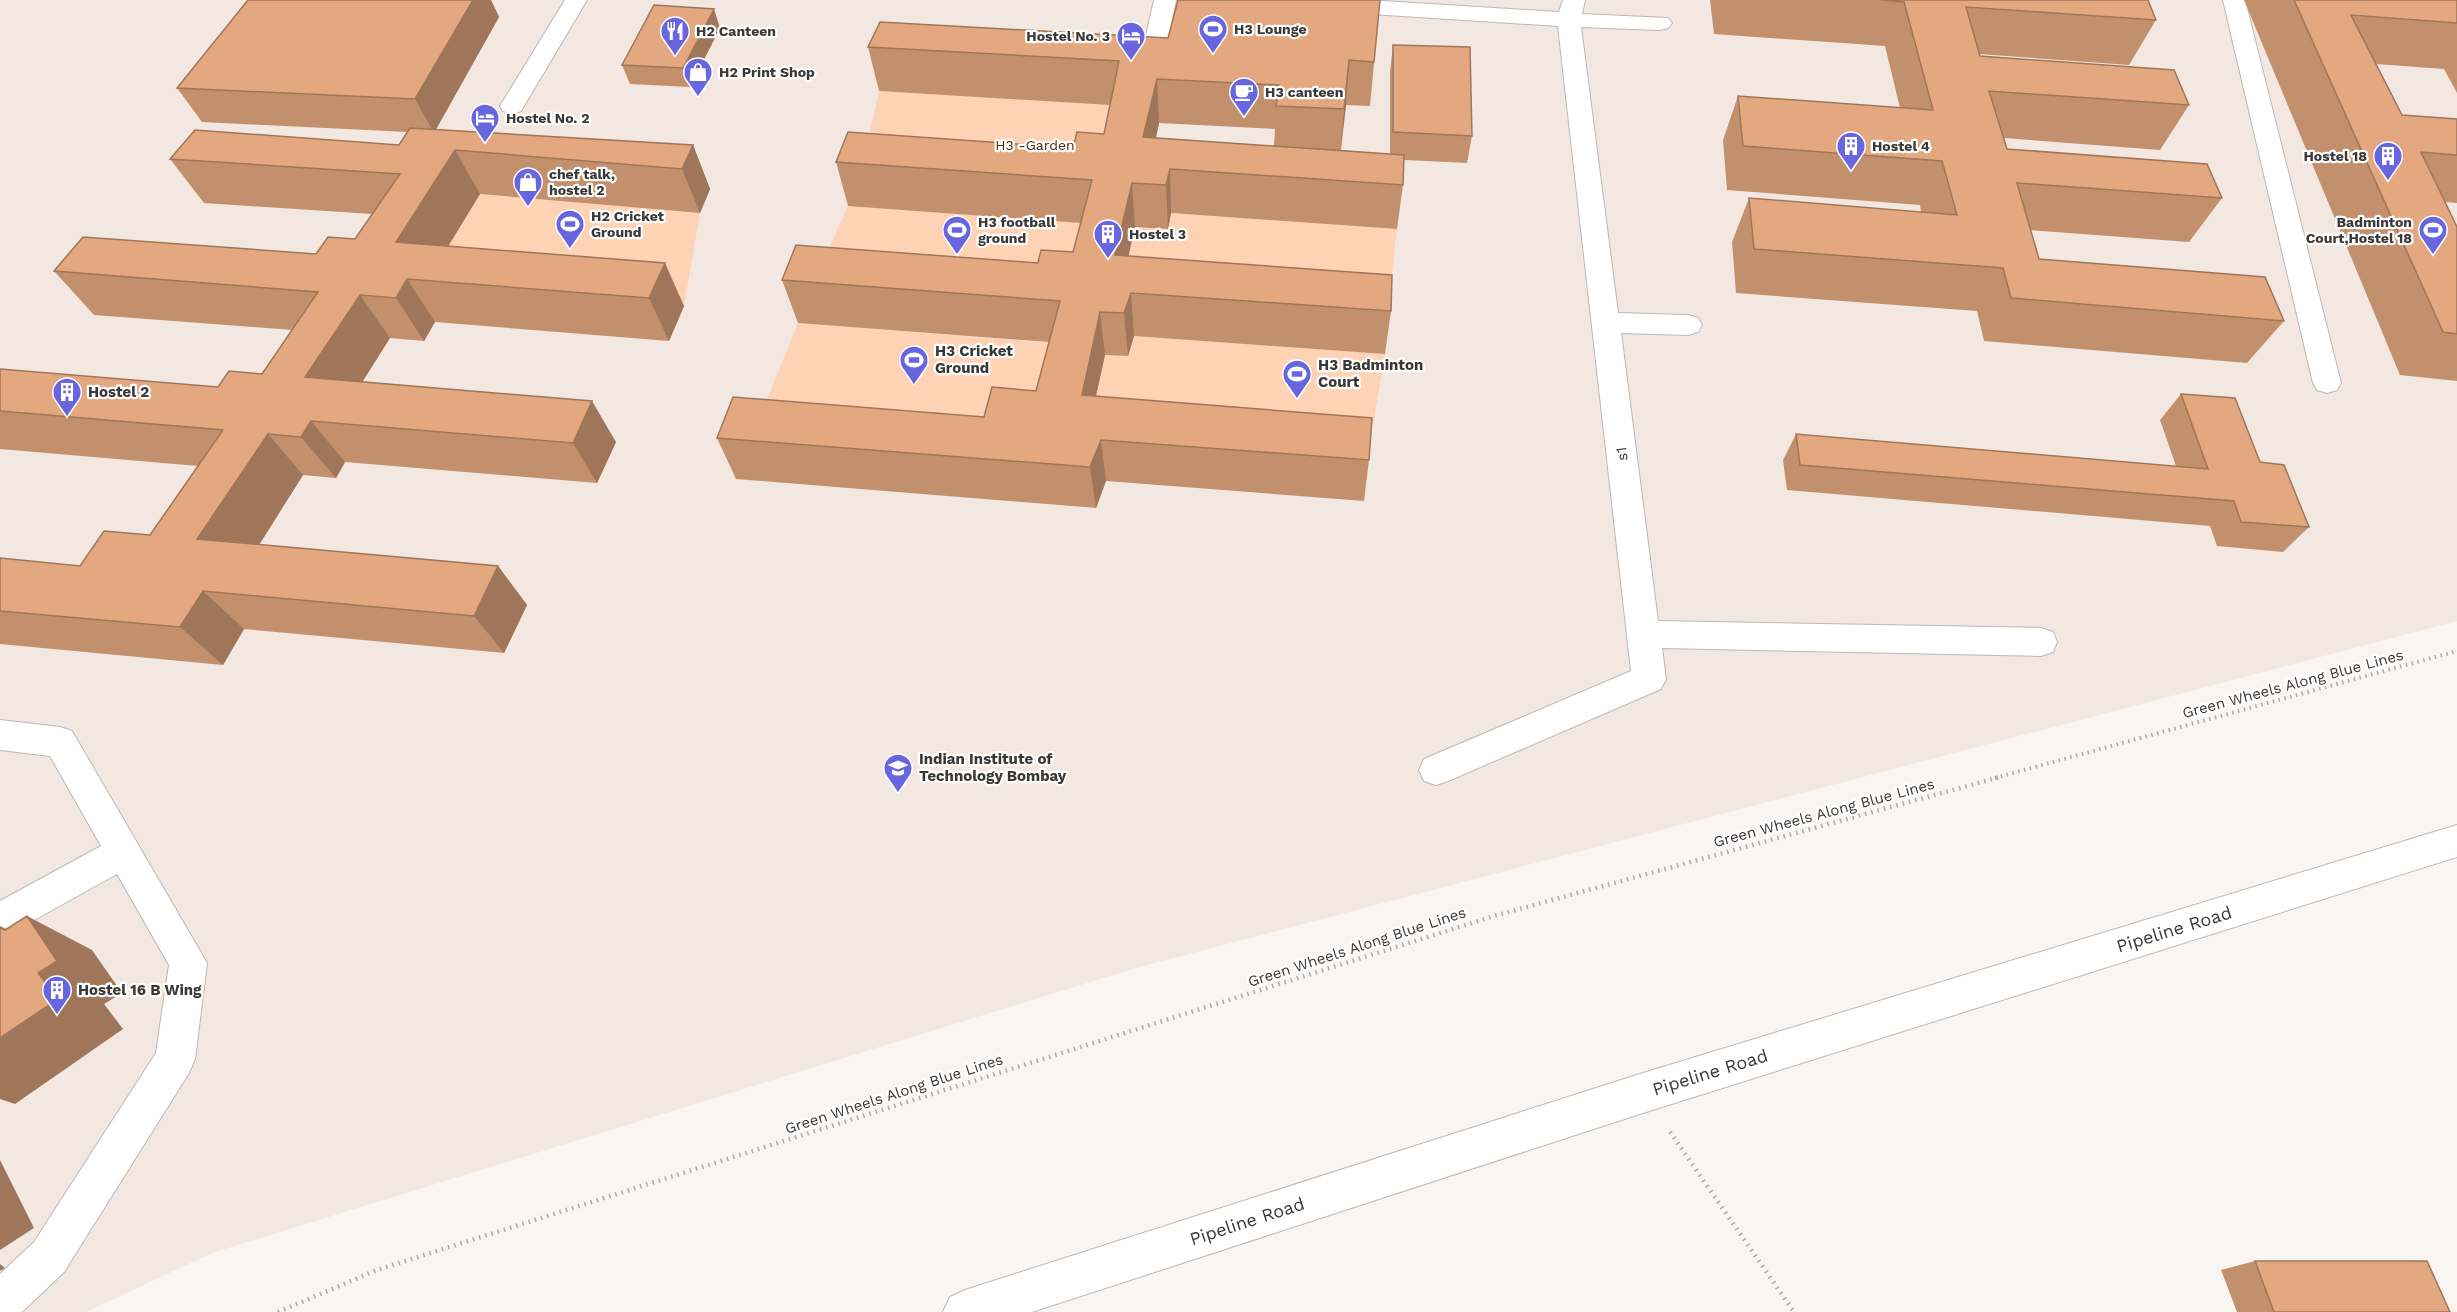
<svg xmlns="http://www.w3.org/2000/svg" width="2457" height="1312" viewBox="0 0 2457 1312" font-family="'Work Sans',sans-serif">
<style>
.built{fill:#f3e8e1}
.green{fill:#fed2b4}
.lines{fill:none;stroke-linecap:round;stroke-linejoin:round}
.minor-casing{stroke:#bcb8b5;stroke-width:2}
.path-far1{stroke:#aca9a7;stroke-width:4;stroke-dasharray:1.5 4.5;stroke-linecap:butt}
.path{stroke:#aca9a7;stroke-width:4.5;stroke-dasharray:1.5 5;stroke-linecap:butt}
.minor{fill:#fff;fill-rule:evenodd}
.wall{fill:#c3906d;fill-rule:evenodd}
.shaded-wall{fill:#9f7659}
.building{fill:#e3a87f;stroke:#9f7659;stroke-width:1.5}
.labels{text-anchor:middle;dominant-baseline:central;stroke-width:4.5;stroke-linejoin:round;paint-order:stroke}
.far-poi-label{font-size:14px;font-weight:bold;fill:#3b3938;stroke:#fff;text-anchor:start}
.far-park-label{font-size:14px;fill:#4f2a09;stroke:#fff}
.poi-label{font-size:15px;font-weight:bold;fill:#3b3938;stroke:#fff;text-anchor:start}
.street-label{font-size:15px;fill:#3b3938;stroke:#fff}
.near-street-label{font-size:18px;fill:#3b3938;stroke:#fff}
</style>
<rect width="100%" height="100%" fill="#f9f5f2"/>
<path class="built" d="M0,0H2457V621L1136,968L212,1253L86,1312H0Z"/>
<path class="green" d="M879,91L1123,105L1108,178L860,176Z
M480,194L700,213L684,306L424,285Z
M848,206L1096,224L1078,295L811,288Z
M1171,213L1397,229L1387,318L1119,298L1135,227L1168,229Z
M798,323L1066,344L1043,433L751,439Z
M1134,336L1385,354L1367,459L1087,436L1105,355L1127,356Z"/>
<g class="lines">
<g class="minor-casing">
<path id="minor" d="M565,0H587L521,111L512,114L503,111L500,106Z
M1154,0H1176L1160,80L1156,85L1148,87L1140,85L1136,80Z
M1251,0H1367L1559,12L1563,0H1585L1582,14L1668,18L1672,23L1668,28L1660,30L1581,27L1618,313L1688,315L1698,318L1702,325L1698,332L1688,335L1621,333L1658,621L2041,628L2053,632L2057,642L2053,652L2041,656L1662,648L1666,679L1661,689L1448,781L1436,785L1424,781L1419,770L1424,759L1631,671L1558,26L1262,7L1254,5Z
M2223,0H2245L2341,383L2337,390L2327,393L2317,390L2313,383Z
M0,720L60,727L72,731L207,963L195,1059L189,1073L64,1272L22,1312H0V1274L34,1242L156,1053L169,965L117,874L0,939V901L101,846L50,756L0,750Z
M2457,825V857L1643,1113L1032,1312H943L950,1297L965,1290L1643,1073Z"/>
</g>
<path class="path-far1" d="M1995,778L2457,651"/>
<path class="path" d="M1670,1132L1794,1312
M278,1312L377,1270L1494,916L2000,777"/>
<use href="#minor" class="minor"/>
</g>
<path class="wall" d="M248,0H491L499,17L436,129L693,145L710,189L700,213L480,194L448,246L684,306L669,341L435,322L424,341L390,338L362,382L616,442L597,483L345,462L336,478L303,475L259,545L498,566L527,605L504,653L244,629L223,665L0,644V558L80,566L150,535L198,466L0,449V369L218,387L262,374L292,330L94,315L54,271L316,254L355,239L372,214L204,203L170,159L399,145L407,132L202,122L177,88Z
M1380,0L1370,106L1346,105L1341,150L1390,154V72L1393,45L1472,136L1467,163L1404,160L1403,185L1397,229L1171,213L1168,229L1135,227L1128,256L1391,311L1385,354L1134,336L1128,356L1105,355L1096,396L1369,460L1364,501L1106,481L1096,508L736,479L717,438L984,417L1036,391L1049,342L798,323L782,280L1038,263L1073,252L1081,223L848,206L836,162L1073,148L1104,134L1110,105L879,91L868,47L1168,38ZM1159,123L1275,129L1274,146L1156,138Z
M1710,0H2148L2156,20L2129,65L1979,54L1980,56L2189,105L2160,150L2004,138L2007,149L2222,198L2189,242L2030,230L2039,259L2284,321L2247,363L1984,341L1977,311L1736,293L1732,242L1749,198L1921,212L1920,205L1727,190L1723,140L1738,96L1900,108L1885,46L1714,34Z
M2244,0H2457V93L2444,69L2376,64L2402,115L2457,119V203L2445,202L2457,227V381L2400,375Z
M720,28L690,87L630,84L622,65Z
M2181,394L2260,462L2309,527L2283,552L2217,546L2210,526L1787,490L1783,460L1796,434L2176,466L2160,420Z
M2255,1261L2450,1312H2237L2221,1270Z"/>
<path class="shaded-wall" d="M473,0H491L499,17L434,133L415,99Z
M714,9L720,28L690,87L683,68Z
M1349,60L1346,105L1340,153L1344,109Z
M1157,79L1159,123L1146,181L1143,137Z
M693,145L710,189L700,213L682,169Z
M455,150L480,194L427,281L396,242Z
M1170,169L1171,213L1168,229L1166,185Z
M1132,183L1135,227L1119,298L1115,255Z
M665,263L684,306L669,341L649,298Z
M407,279L435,322L424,341L396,298Z
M1131,293L1134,336L1128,356L1124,313Z
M360,295L390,338L339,419L305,377Z
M1100,312L1105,355L1087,436L1082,395Z
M592,401L616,442L597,483L573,443Z
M311,421L345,462L336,478L301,437Z
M268,434L303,475L238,578L197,539Z
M1101,440L1106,481L1096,508L1090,467Z
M498,566L527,605L504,653L474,616Z
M203,591L244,629L223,665L180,627Z
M27,916L92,950L122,993L104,1004L123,1029L15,1104L0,1099V926L51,952Z
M0,1160L34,1228L0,1250Z
M0,1264L5,1268L0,1271Z"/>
<path class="building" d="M248,0H473L415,99L177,88Z
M1178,0H1380L1374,62L1349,60L1344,109L1276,106L1279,85L1157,79L1143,137L1404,155L1403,185L1170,169L1166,185L1132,183L1115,255L1392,275L1391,311L1131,293L1124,313L1100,312L1082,395L1372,418L1369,460L1101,440L1090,467L717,438L733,397L984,417L992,387L1036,391L1060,301L782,280L796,245L1038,263L1041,250L1073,252L1092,180L836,162L848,132L1073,148L1077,132L1104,134L1119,61L868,47L880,22L1168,38Z
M1881,0H2148L2156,20L1966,7L1980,56L2174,70L2189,105L1989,91L2007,149L2207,164L2222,198L2017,183L2039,259L2265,277L2284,321L2011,298L2003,268L1754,249L1749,198L1957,215L1942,161L1743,146L1738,96L1933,110L1904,2Z
M2294,0H2457V23L2351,15L2402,115L2457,119V155L2421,152L2457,227V334L2443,332Z
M654,5L714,9L683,68L622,65Z
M1393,45L1470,47L1472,136L1393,132Z
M410,128L693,145L682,169L455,150L396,242L665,263L649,298L407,279L396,298L360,295L305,377L592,401L573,443L311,421L301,437L268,434L197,539L498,566L474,616L203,591L180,627L0,611V558L80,566L104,531L150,535L223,430L0,411V369L218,387L229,371L262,374L318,292L54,271L83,237L316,254L328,237L355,239L400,174L170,159L195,130L399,145Z
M2181,394L2235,398L2260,462L2284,465L2309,527L2241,522L2234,501L1800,465L1796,434L2208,469Z
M27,916L57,961L38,973L58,999L0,1038V928L5,930Z
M2255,1261H2427L2450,1312H2274Z"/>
<defs>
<g id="stadium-pin" transform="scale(1.5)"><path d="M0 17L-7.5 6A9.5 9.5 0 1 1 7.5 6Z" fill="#6866df" stroke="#fff"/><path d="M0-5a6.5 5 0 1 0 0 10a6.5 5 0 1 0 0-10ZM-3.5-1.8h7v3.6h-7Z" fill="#fff"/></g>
<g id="restaurant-pin" transform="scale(1.5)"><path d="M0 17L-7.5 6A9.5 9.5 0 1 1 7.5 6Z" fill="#6866df" stroke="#fff"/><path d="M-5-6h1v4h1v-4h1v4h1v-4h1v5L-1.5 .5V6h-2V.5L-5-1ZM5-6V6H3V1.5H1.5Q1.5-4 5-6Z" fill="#fff"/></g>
<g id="hotel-pin" transform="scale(1.5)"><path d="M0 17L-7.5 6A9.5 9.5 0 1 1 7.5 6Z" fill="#6866df" stroke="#fff"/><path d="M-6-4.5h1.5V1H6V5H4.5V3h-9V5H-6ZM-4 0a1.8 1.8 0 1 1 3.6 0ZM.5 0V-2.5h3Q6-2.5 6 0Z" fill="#fff"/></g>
<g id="shop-pin" transform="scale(1.5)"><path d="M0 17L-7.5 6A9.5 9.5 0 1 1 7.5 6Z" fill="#6866df" stroke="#fff"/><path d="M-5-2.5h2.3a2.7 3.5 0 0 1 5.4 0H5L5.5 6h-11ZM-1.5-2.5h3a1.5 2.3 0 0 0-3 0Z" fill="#fff"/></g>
<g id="cafe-pin" transform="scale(1.5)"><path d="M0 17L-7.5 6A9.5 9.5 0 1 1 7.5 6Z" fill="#6866df" stroke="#fff"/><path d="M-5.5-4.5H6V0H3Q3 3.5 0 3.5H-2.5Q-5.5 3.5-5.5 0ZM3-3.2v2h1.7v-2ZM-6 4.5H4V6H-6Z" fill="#fff"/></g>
<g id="building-pin" transform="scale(1.5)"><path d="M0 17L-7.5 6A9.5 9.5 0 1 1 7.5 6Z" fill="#6866df" stroke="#fff"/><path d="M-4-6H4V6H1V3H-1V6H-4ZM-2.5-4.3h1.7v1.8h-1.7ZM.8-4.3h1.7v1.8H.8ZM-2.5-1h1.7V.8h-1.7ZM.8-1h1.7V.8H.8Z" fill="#fff"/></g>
<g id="university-pin" transform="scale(1.5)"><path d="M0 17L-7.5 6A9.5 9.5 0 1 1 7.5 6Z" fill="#6866df" stroke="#fff"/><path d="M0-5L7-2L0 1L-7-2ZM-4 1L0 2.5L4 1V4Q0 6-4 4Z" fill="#fff"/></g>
</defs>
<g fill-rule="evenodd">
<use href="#stadium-pin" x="1213" y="29"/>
<use href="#restaurant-pin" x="675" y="31"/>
<use href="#hotel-pin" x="1131" y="36"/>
<use href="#shop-pin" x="698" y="72"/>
<use href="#cafe-pin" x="1244" y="92"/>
<use href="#hotel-pin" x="485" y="118"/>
<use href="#building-pin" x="1851" y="146"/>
<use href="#building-pin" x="2388" y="156"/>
<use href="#shop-pin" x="528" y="182"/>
<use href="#stadium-pin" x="570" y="224"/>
<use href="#stadium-pin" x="957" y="230"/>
<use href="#stadium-pin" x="2433" y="230"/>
<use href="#building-pin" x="1108" y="234"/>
<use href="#stadium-pin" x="914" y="360"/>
<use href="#stadium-pin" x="1297" y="374"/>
<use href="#building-pin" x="67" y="392"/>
<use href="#university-pin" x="898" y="768"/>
<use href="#building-pin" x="57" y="990"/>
</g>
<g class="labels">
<g class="far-poi-label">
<text x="1234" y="29">H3 Lounge</text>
<text x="696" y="31">H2 Canteen</text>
<text x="1110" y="36" text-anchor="end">Hostel No. 3</text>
<text x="719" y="72">H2 Print Shop</text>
<text x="1265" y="92">H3 canteen</text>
<text x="506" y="118">Hostel No. 2</text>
<text x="1872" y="146">Hostel 4</text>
<text x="2367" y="156" text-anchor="end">Hostel 18</text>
<text x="549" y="174">chef talk,<tspan x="549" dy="16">hostel 2</tspan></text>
<text x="591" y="216">H2 Cricket<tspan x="591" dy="16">Ground</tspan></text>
<text x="978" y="222">H3 football<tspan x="978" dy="16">ground</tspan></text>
<text x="2412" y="222" text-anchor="end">Badminton<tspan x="2412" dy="16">Court,Hostel 18</tspan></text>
<text x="1129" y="234">Hostel 3</text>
</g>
<g class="far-park-label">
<text x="1035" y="145">H3 -Garden</text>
</g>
<g class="poi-label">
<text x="935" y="351">H3 Cricket<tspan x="935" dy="17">Ground</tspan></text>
<text x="1318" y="365">H3 Badminton<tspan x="1318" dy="17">Court</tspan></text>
<text x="88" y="392">Hostel 2</text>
<text x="919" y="759">Indian Institute of<tspan x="919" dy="17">Technology Bombay</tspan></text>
<text x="78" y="990">Hostel 16 B Wing</text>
</g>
<g class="street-label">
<text transform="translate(1622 454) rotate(-97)">s1</text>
<text transform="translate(2293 684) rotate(-15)">Green Wheels Along Blue Lines</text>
<text transform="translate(1824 813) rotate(-15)">Green Wheels Along Blue Lines</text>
<text transform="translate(1357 947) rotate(-18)">Green Wheels Along Blue Lines</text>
<text transform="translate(894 1094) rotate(-18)">Green Wheels Along Blue Lines</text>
</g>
<g class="near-street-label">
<text transform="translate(2174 929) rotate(-17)">Pipeline Road</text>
<text transform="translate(1710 1072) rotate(-17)">Pipeline Road</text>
<text transform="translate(1247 1221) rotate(-18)">Pipeline Road</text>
</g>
</g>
</svg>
